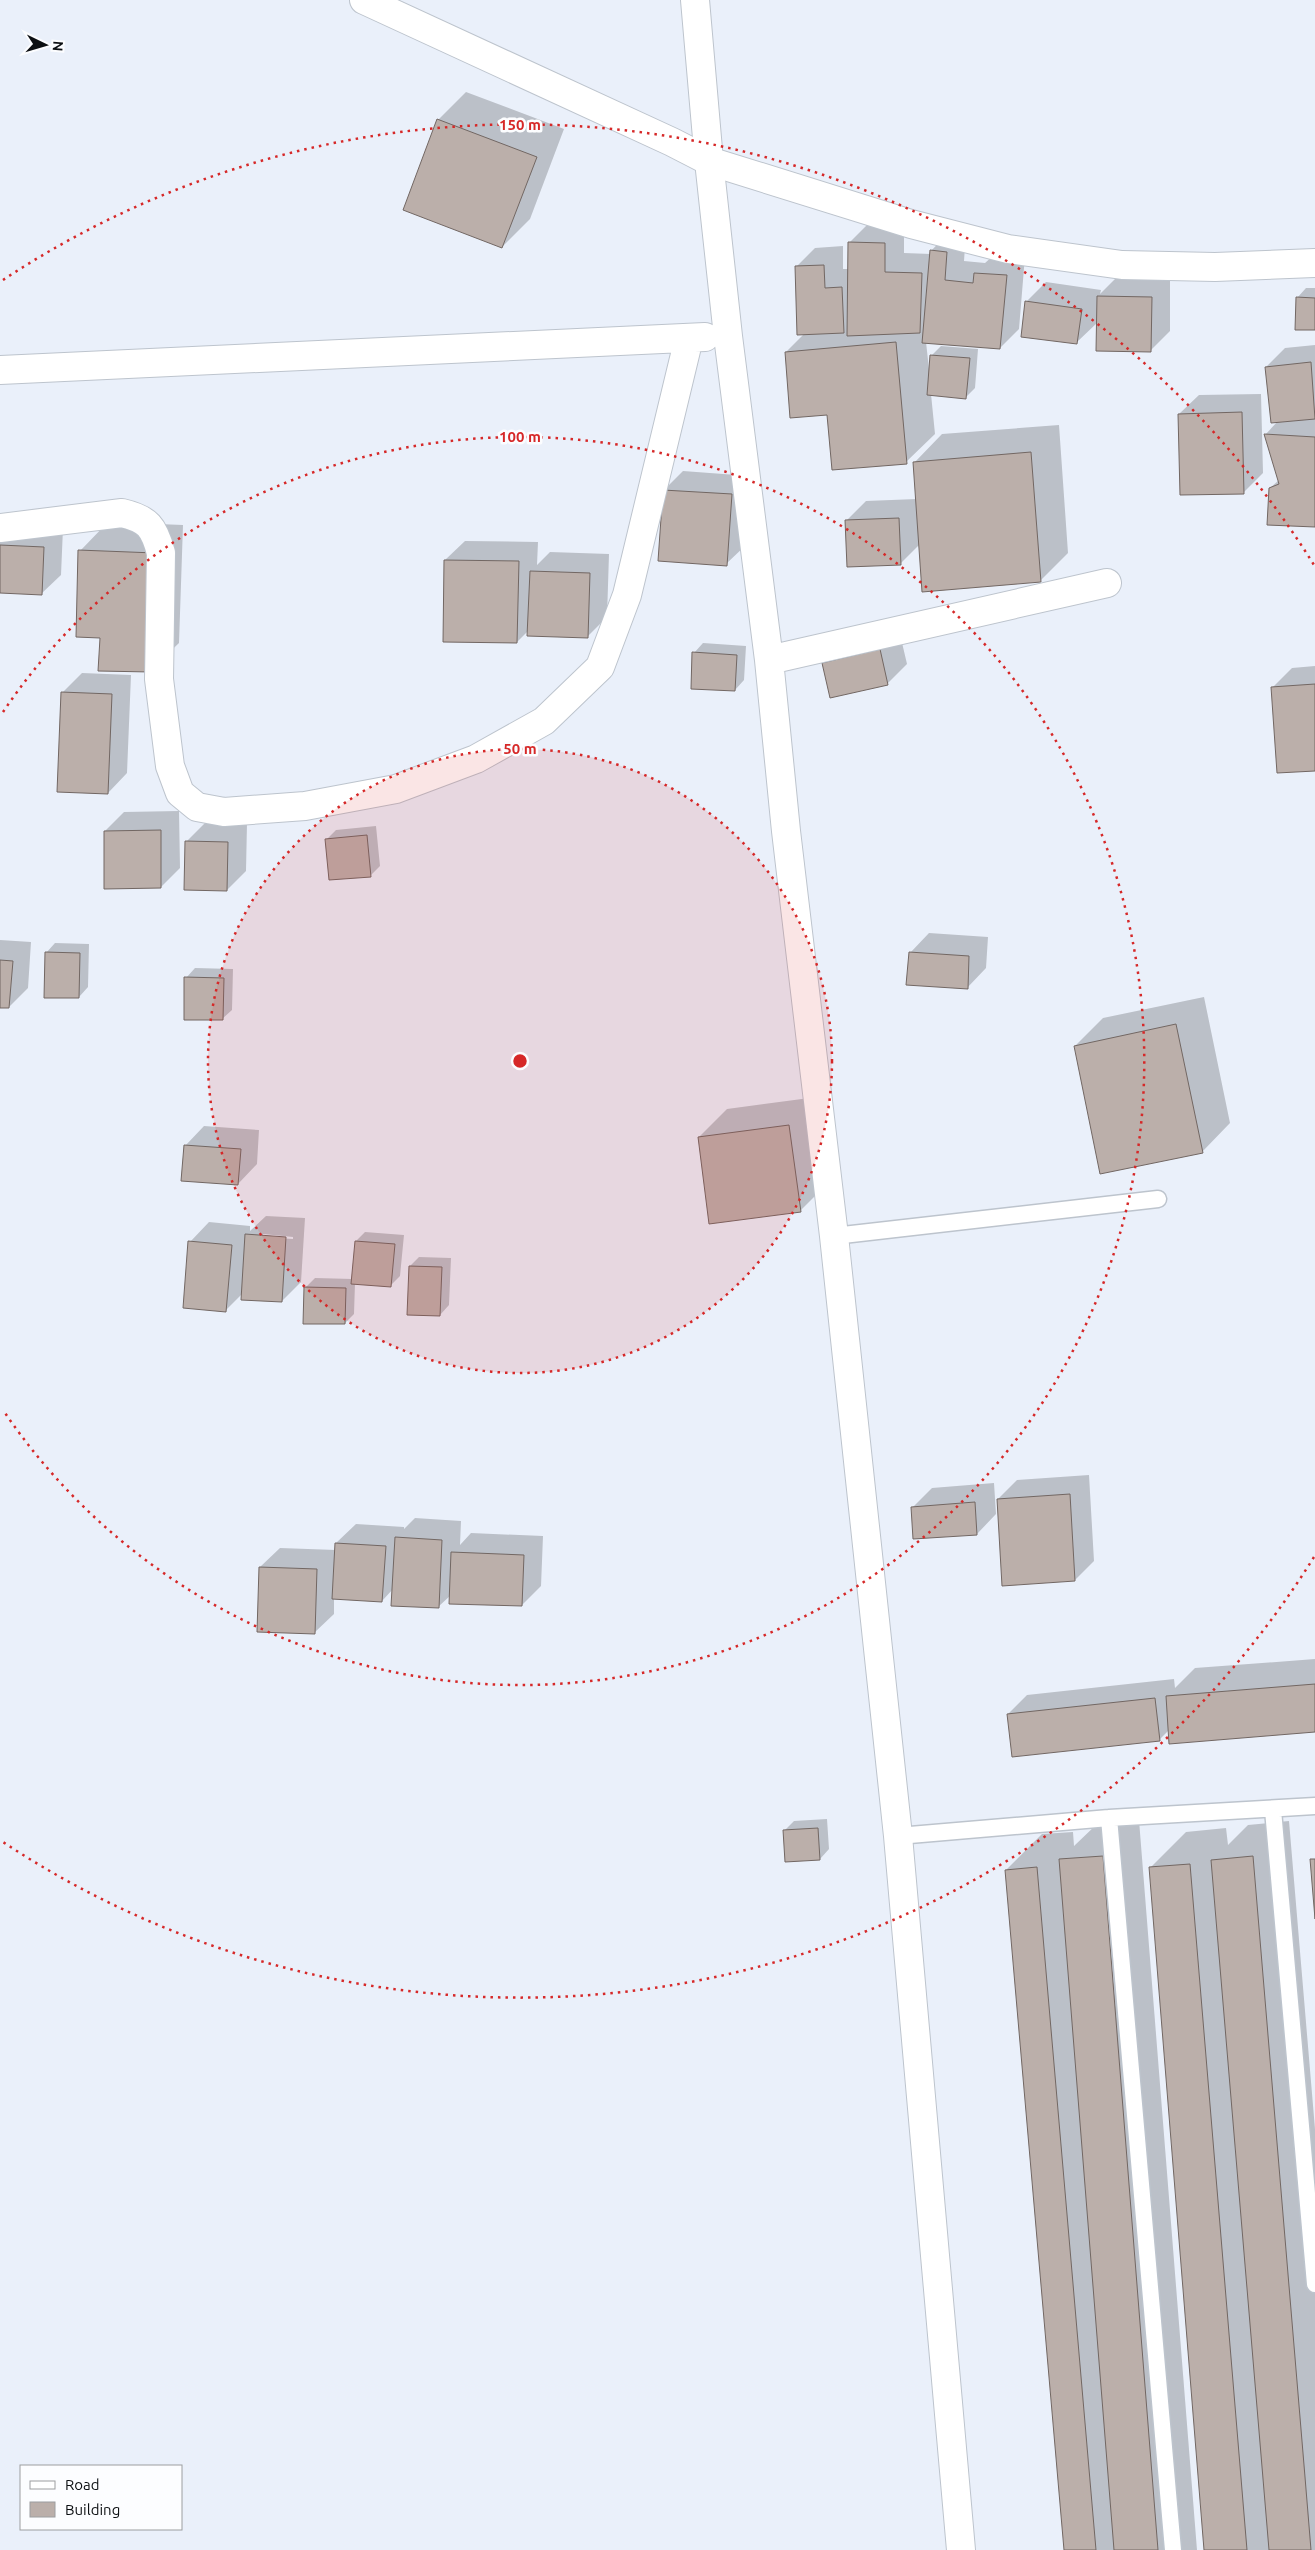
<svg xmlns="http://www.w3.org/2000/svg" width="1315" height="2550" viewBox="0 0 1315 2550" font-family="Ubuntu,sans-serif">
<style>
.shadow{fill:#0003;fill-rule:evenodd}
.building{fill:#bbafaa;stroke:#726763}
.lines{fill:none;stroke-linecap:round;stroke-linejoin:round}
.service-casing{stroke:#bdc4cd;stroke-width:19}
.minor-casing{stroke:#bdc4cd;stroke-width:30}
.tertiary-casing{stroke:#bdc4cd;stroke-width:30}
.service{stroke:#fff;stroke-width:16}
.minor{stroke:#fff;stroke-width:28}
.tertiary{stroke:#fff;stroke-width:28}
.ring{fill:none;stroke:#d62828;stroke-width:2.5;stroke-dasharray:2.5 5}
.centre{fill:#d62828;stroke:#fcfdff;stroke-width:2.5}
.ring-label{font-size:15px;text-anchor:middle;font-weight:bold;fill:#d62828;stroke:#fcfdff;stroke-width:5;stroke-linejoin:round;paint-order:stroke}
</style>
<rect width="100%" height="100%" fill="#eaf0fa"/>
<path class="shadow" d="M466,92L564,129L530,219L502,247L438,120Z
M869,223L904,224V253L931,254V251L950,231L966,233L964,261L985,263L995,254L1025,256L1019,329L1000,348L926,342L929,369L932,355L941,346L978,349L975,388L966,397L931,394L935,434L906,462L828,413L786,352L805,333L796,267L815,248L843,246V269H849V243Z
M1117,277L1170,278V331L1150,351L1098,322L1077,342L1026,302L1046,282L1101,290L1100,294Z
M1306,288H1315V329L1297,298Z
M1315,345V526L1270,488L1279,480L1265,435L1278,421L1266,367L1285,348Z
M1261,394L1263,473L1243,493L1179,414L1199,395Z
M1059,425L1068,553L1040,581L920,544L900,564L846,521L866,501L917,499L914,463L942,434Z
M683,471L750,476L746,545L726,564L664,490Z
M108,522L183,525L179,643L150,671L101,636L80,551Z
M63,528L61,575L41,594L0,592V539Z
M465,541L538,542L537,565L550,552L609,554L607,617L588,636L529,630L517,642L445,560Z
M899,630L907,664L888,683L831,696L823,663L842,644Z
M703,643L746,646L744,680L735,690L694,653Z
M1315,666V769L1272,688L1292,668Z
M82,673L131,675L127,773L108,793L62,693Z
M179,811L180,868L161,887L105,831L124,812Z
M206,822L247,823L246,871L227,890L187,841Z
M376,826L380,866L370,876L326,840L336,830Z
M929,933L988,937L986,968L967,988L910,953Z
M0,940L31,942L28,988L9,1007H0Z
M55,943L89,944L88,987L79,997L46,953Z
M195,968L233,969L232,1010L222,1019L186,978Z
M1204,997L1230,1123L1202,1152L1075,1046L1103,1018Z
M817,1097L828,1183L800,1211L699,1137L727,1109Z
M204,1126L259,1130L257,1164L238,1184L185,1146Z
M266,1216L305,1218L301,1282L282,1301L243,1293L225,1311L190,1242L209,1222L250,1226V1231ZM263,1234L293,1237V1239L263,1237Z
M365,1232L404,1235L400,1276L390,1286L355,1283L354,1314L345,1323L305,1288L315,1278L353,1279L356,1241Z
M419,1257L451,1258L449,1305L440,1315L410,1266Z
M1089,1475L1094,1561L1075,1580L998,1499L1017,1480Z
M994,1483L996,1514L977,1534L913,1507L932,1488Z
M415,1518L461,1521L460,1545L471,1533L543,1536L541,1586L522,1605L451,1595L438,1607L393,1589L382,1601L334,1598V1614L314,1633L260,1567L280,1548L336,1550V1543L356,1524L404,1527V1529Z
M1315,1659V1731L1169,1730L1159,1740L1008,1714L1027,1695L1174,1679L1175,1688L1195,1668Z
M827,1819L829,1849L820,1859L784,1831L794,1821Z
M1139,1820L1197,2550H1065L1006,1870L1042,1834L1073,1832L1074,1846L1097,1824Z
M1289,1821L1315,2129V2550H1206L1150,1868L1186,1832L1226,1828L1228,1845L1248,1825Z"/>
<path class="building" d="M437,119L537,157L502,248L403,210Z
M848,242L885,243V272L922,273L920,333L847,336Z
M930,250L947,252L945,280L973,283L974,273L1007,275L1000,349L922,343Z
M824,265L825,288L842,287L844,333L797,335L795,266Z
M1097,296L1152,297L1151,352L1096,351Z
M1296,297L1315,298V330H1295Z
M1025,301L1082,309L1077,344L1021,337Z
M896,342L907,464L832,470L827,415L790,418L785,352Z
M930,355L970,358L966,399L927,395Z
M1311,362L1315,419L1271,423L1265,367Z
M1242,412L1244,494L1180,495L1178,414Z
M1264,434L1315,437V527L1267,525L1269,488L1279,484Z
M1031,452L1041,582L922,592L913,462Z
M663,490L732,494L727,566L658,561Z
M899,518L901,565L847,567L845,520Z
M0,545L44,547L42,595L0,593Z
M78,550L155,553L151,672L98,671L100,638L76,637Z
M444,560L519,561L517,643L443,642Z
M530,571L590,573L588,638L527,636Z
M880,649L888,685L830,698L822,663Z
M692,652L737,655L735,691L691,689Z
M1315,684V771L1277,773L1271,687Z
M61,692L112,694L108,794L57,792Z
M161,830V888L104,889V831Z
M367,835L371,877L329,880L325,839Z
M185,841L228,842L227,891L184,890Z
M45,952L80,953L79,998H44Z
M909,952L969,956L968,989L906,985Z
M0,960L13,961L9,1008H0Z
M184,977L224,978L223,1020H184Z
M1176,1024L1203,1153L1100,1174L1074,1046Z
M789,1125L801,1212L709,1224L698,1137Z
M184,1145L241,1149L238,1185L181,1181Z
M245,1234L286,1237L282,1302L241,1300Z
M188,1241L232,1245L226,1312L183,1308Z
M355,1241L395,1244L391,1287L351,1284Z
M409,1266L442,1267L440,1316L407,1315Z
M304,1287L346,1288L345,1324H303Z
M1070,1494L1075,1581L1002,1586L997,1499Z
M975,1502L977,1535L913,1539L911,1507Z
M395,1537L442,1540L439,1608L391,1606Z
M335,1543L386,1546L382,1602L332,1599Z
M451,1552L524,1555L522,1606L449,1604Z
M259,1567L317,1569L315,1634L257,1632Z
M1315,1684V1732L1169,1744L1166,1696Z
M1155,1698L1160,1741L1012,1757L1007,1714Z
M818,1828L820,1860L785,1862L783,1830Z
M1103,1856L1158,2550H1114L1059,1859Z
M1253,1856L1305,2477L1311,2550H1269L1211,1860Z
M1310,1859H1315V1919Z
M1190,1864L1247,2550H1204L1149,1867Z
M1037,1867L1096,2550H1064L1005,1870Z"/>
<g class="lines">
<g class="service-casing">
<path id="service" d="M834,1236L1158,1199
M1273,1810L1315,2284
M1109,1818L1173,2550
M898,1836L1109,1818L1315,1806"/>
</g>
<g class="minor-casing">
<path id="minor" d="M695,0L709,161L728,336L769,660L786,831L834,1236L898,1836L961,2550
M0,370L705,337
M0,528L122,513C148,519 154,527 161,553L159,679L170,766L180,793L197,807L224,812L305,806L396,789L476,759L544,721L600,667L627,595L689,338
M769,660L1107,583"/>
</g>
<g class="tertiary-casing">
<path id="tertiary" d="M364,0L672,142L709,161L911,224L1008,249L1122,265L1215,267L1315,263"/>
</g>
<use href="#service" class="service"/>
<use href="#minor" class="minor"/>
<use href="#tertiary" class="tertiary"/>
</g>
<circle cx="520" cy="1061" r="312" fill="#d62828" fill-opacity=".12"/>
<g class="ring">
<circle cx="520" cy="1061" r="312"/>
<path d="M3 712A624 624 0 1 1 3 1410"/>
<path d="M1314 1557A936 936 0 0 1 3 1842M3 280A936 936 0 0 1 1314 565"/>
</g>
<circle cx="520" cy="1061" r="8" class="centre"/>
<g class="ring-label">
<text x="520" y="130">150 m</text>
<text x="520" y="442">100 m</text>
<text x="520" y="754">50 m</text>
</g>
<rect x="20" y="2465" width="162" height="65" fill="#fcfdff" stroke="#9c9ea0"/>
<rect x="30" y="2481" width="25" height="8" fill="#ffffff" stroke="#9c9ea0"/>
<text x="65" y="2490" font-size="15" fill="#0c0f12">Road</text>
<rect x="30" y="2502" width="25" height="15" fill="#bbafaa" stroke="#9c9ea0"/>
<text x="65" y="2515" font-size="15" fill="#0c0f12">Building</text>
<g transform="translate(45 45) rotate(95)" stroke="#fcfdff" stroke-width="4" paint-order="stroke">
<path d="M0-4L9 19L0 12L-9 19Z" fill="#0c0f12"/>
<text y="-8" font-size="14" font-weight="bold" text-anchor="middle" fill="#0c0f12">N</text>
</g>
</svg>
